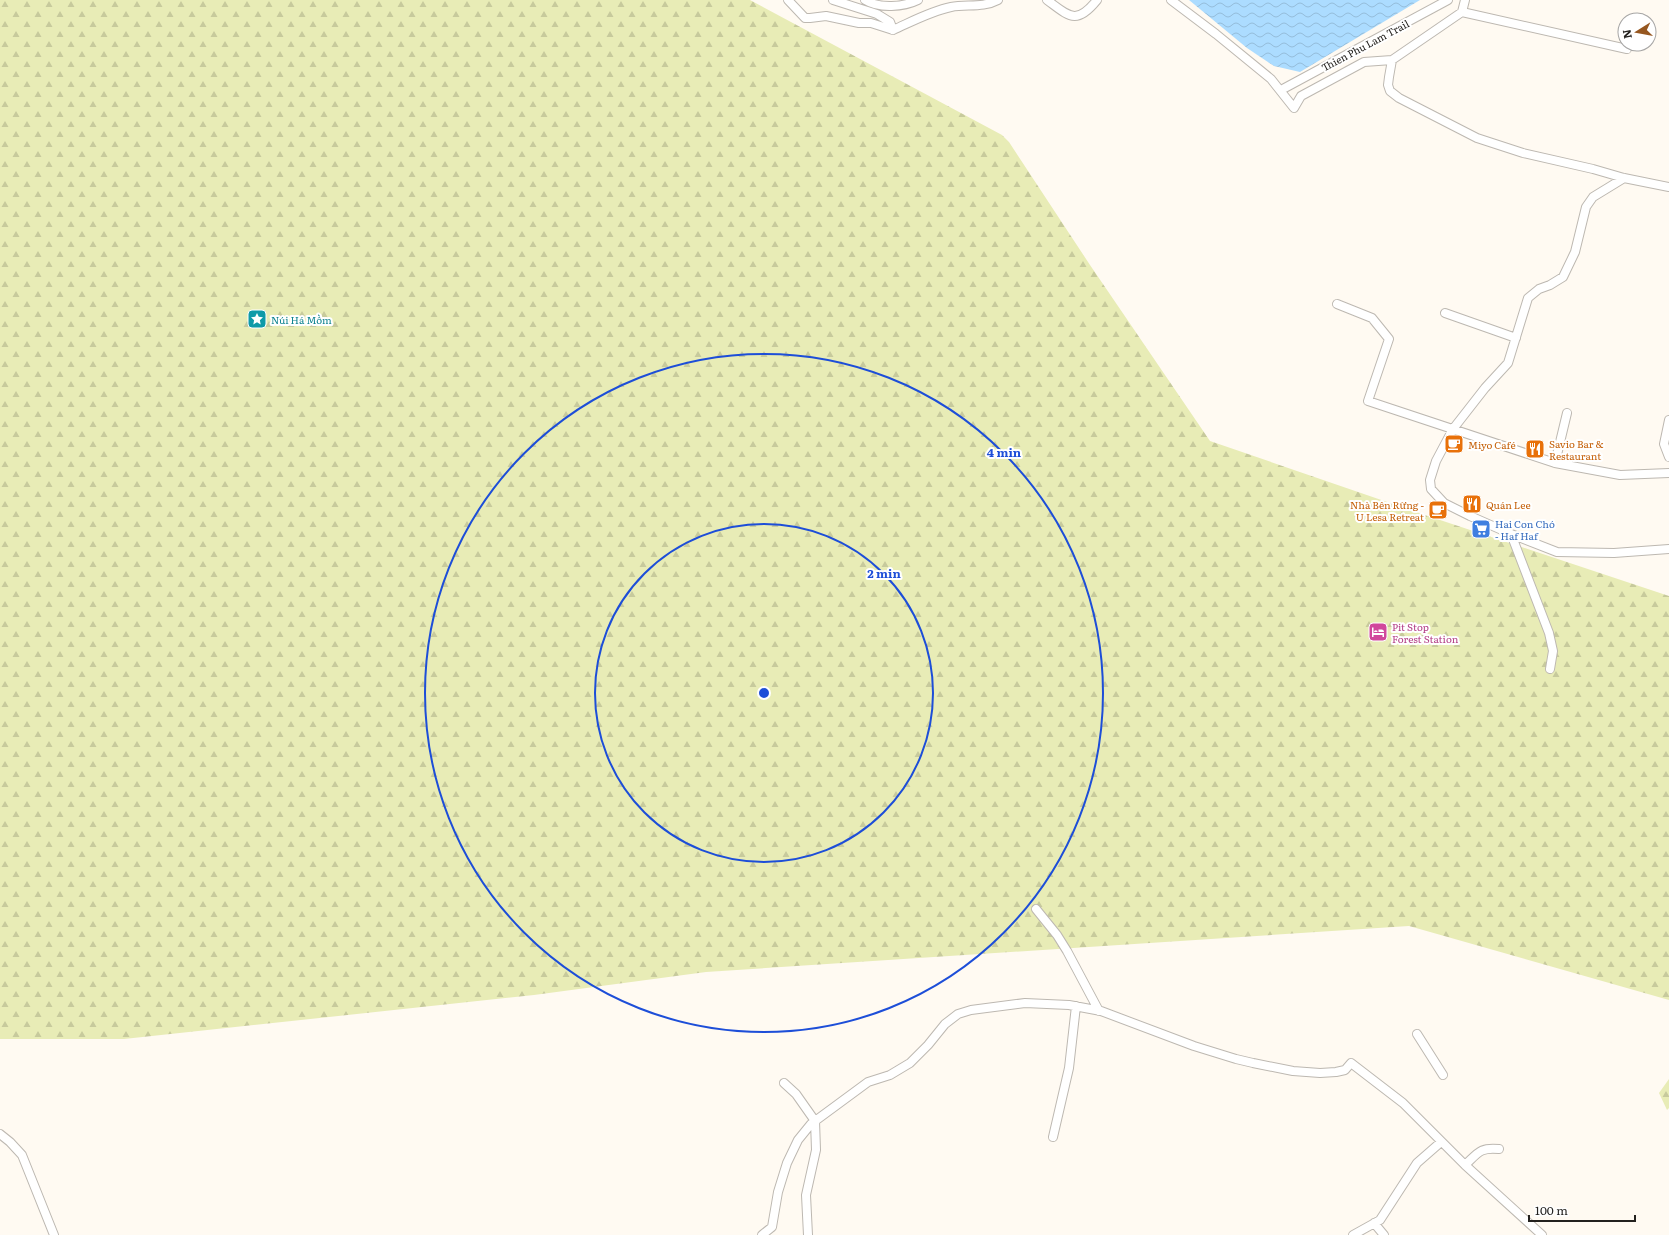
<svg xmlns="http://www.w3.org/2000/svg" width="1669" height="1235" viewBox="0 0 1669 1235" font-family="Literata,serif">
<style>
.forest{fill:url(#forest-firs)}
.water{fill:url(#water-waves)}
.lines{fill:none;stroke-linecap:round;stroke-linejoin:round}
.street-casing{stroke:#bdb8b1;stroke-width:10}
.street{stroke:#fff;stroke-width:8}
.ring{fill:none;stroke:#1d4ed8;stroke-width:2}
.labels{text-anchor:middle;dominant-baseline:central;stroke-width:4;stroke-linejoin:round;paint-order:stroke}
.street-label{font-size:10px;fill:#23211e;stroke:#fff}
.culture-label{font-size:10px;fill:#0d838f;stroke:#fff;text-anchor:start}
.food-label{font-size:10px;fill:#c56008;stroke:#fff;text-anchor:start}
.shop-label{font-size:10px;fill:#366cbe;stroke:#fff;text-anchor:start}
.hotel-label{font-size:10px;fill:#b23c85;stroke:#fff;text-anchor:start}
.centre{fill:#1d4ed8;stroke:#fff;stroke-width:2}
.ring-label{font-size:12px;text-anchor:middle;font-weight:bold;fill:#1d4ed8;stroke:#fff;stroke-width:4;stroke-linejoin:round;paint-order:stroke}
</style>
<defs>
<pattern id="forest-firs" width="22" height="20" patternUnits="userSpaceOnUse"><rect width="22" height="20" fill="#e8ecb6"/><path d="M5 1l3.5 6h-7zM16 11l3.5 6h-7z" fill="#c7ca9c"/></pattern>
<pattern id="water-waves" width="16" height="10" patternUnits="userSpaceOnUse"><rect width="16" height="10" fill="#acdcff"/><path d="M0 5q4-4 8 0t8 0" fill="none" stroke="#94bcda"/></pattern>
</defs>
<rect width="100%" height="100%" fill="#fffaf2"/>
<path class="forest" d="M0,0H750L1002,135L1009,142L1090,265L1210,441L1425,515L1669,596V1000L1409,926L706,972L534,995L124,1039H0Z
M1669,1079V1108L1667,1110L1659,1093Z"/>
<path class="water" d="M1189,0H1420L1300,72L1274,66L1247,48Z"/>
<g class="lines">
<g class="street-casing">
<path id="street" d="M788,0L805,18H810L826,16L859,23H871L893,30
M833,0L877,14L890,22L893,30
M865,0C879,9 904,7 918,0
M1047,0C1069,16 1076,26 1097,0
M1171,0L1216,34L1271,79L1294,108L1301,96L1364,62L1392,60
M1465,0L1462,12L1392,60L1389,77L1388,85L1390,91L1399,98L1477,138L1523,153L1593,169L1624,178L1669,187
M1462,12L1627,49
M893,30C911,22 931,11 951,7C967,4 983,8 998,0
M1281,90L1448,0
M1624,178L1593,197L1586,207L1575,252L1563,277L1550,285L1539,289L1528,298L1508,363L1485,388L1453,429L1436,461L1430,480L1431,489L1444,503L1470,516L1511,534L1557,552L1614,553L1669,549
M1337,304L1372,318L1389,339L1368,401L1555,463L1620,475L1669,473
M1445,313L1516,338
M1669,420L1664,444L1669,457
M1555,463L1567,413
M1511,534L1549,633L1553,651L1550,669
M1036,909L1057,935L1067,951L1099,1011
M1417,1034L1443,1075
M784,1083L796,1094L815,1121L816,1150L806,1195L808,1235
M0,1134L10,1142L22,1155L54,1235
M1053,1137L1069,1068L1076,1006
M1465,1165C1478,1153 1480,1147 1499,1149
M1374,1223L1384,1235
M762,1235L772,1227L778,1192L787,1163L798,1140L811,1124L868,1082L890,1075L910,1063L928,1045L945,1024L958,1014L971,1010L1025,1003L1069,1005L1101,1011L1194,1046L1236,1059L1253,1063L1293,1071L1320,1073L1336,1072L1345,1070L1351,1063L1403,1103L1465,1165L1542,1235
M1353,1235L1380,1220L1417,1163L1441,1142"/>
</g>
<use href="#street" class="street"/>
</g>
<g class="ring">
<circle cx="764" cy="693" r="169"/>
<circle cx="764" cy="693" r="339"/>
</g>
<defs>
<g id="sight-square" transform="scale(1)"><rect x="-9" y="-9" width="18" height="18" rx="4" fill="#0f9aa8" stroke="#fff"/><path d="M0-6L1.8-2.2L6-1.7L2.9 1.2L3.7 5.4L0 3.3L-3.7 5.4L-2.9 1.2L-6-1.7L-1.8-2.2Z" fill="#fff"/></g>
<g id="cafe-square" transform="scale(1)"><rect x="-9" y="-9" width="18" height="18" rx="4" fill="#e8710a" stroke="#fff"/><path d="M-5.5-4.5H6V0H3Q3 3.5 0 3.5H-2.5Q-5.5 3.5-5.5 0ZM3-3.2v2h1.7v-2ZM-6 4.5H4V6H-6Z" fill="#fff"/></g>
<g id="restaurant-square" transform="scale(1)"><rect x="-9" y="-9" width="18" height="18" rx="4" fill="#e8710a" stroke="#fff"/><path d="M-5-6h1v4h1v-4h1v4h1v-4h1v5L-1.5 .5V6h-2V.5L-5-1ZM5-6V6H3V1.5H1.5Q1.5-4 5-6Z" fill="#fff"/></g>
<g id="supermarket-square" transform="scale(1)"><rect x="-9" y="-9" width="18" height="18" rx="4" fill="#3f7fe0" stroke="#fff"/><path d="M-6-5.5h2.5l.6 2H6L4.5 2H-2.5L-4.4-4H-6ZM-1.5 3.2a1.3 1.3 0 1 0 .1 0ZM3 3.2a1.3 1.3 0 1 0 .1 0Z" fill="#fff"/></g>
<g id="hotel-square" transform="scale(1)"><rect x="-9" y="-9" width="18" height="18" rx="4" fill="#d1479c" stroke="#fff"/><path d="M-6-4.5h1.5V1H6V5H4.5V3h-9V5H-6ZM-4 0a1.8 1.8 0 1 1 3.6 0ZM.5 0V-2.5h3Q6-2.5 6 0Z" fill="#fff"/></g>
</defs>
<g fill-rule="evenodd">
<use href="#sight-square" x="257" y="319"/>
<use href="#cafe-square" x="1454" y="444"/>
<use href="#restaurant-square" x="1535" y="449"/>
<use href="#restaurant-square" x="1472" y="504"/>
<use href="#cafe-square" x="1438" y="510"/>
<use href="#supermarket-square" x="1481" y="529"/>
<use href="#hotel-square" x="1378" y="632"/>
</g>
<g class="labels">
<g class="street-label">
<text transform="translate(1365 45) rotate(-28)">Thien Phu Lam Trail</text>
</g>
<g class="culture-label">
<text x="271" y="319">Núi Há Mồm</text>
</g>
<g class="food-label">
<text x="1549" y="443">Savio Bar &amp;<tspan x="1549" dy="12">Restaurant</tspan></text>
<text x="1468" y="444">Miyo Café</text>
<text x="1424" y="504" text-anchor="end">Nhà Bên Rừng -<tspan x="1424" dy="12">U Lesa Retreat</tspan></text>
<text x="1486" y="504">Quán Lee</text>
</g>
<g class="shop-label">
<text x="1495" y="523">Hai Con Chó<tspan x="1495" dy="12">- Haf Haf</tspan></text>
</g>
<g class="hotel-label">
<text x="1392" y="626">Pit Stop<tspan x="1392" dy="12">Forest Station</tspan></text>
</g>
</g>
<circle cx="764" cy="693" r="6" class="centre"/>
<g class="ring-label">
<text x="1004" y="457">4 min</text>
<text x="884" y="578">2 min</text>
</g>
<g transform="translate(1637 32) rotate(259)"><circle r="19" fill="#ffffff" stroke="#a7a6a5"/>
<path d="M0-3L7 15L0 10L-7 15Z" fill="#965720"/>
<text y="-6" font-size="11" font-weight="bold" text-anchor="middle" fill="#23211e">N</text>
</g>
<path d="M1529 1215v6h106v-6" fill="none" stroke="#23211e" stroke-width="2"/>
<text x="1535" y="1215" font-size="12" fill="#23211e" stroke="#ffffff" stroke-width="3" paint-order="stroke">100 m</text>
</svg>
